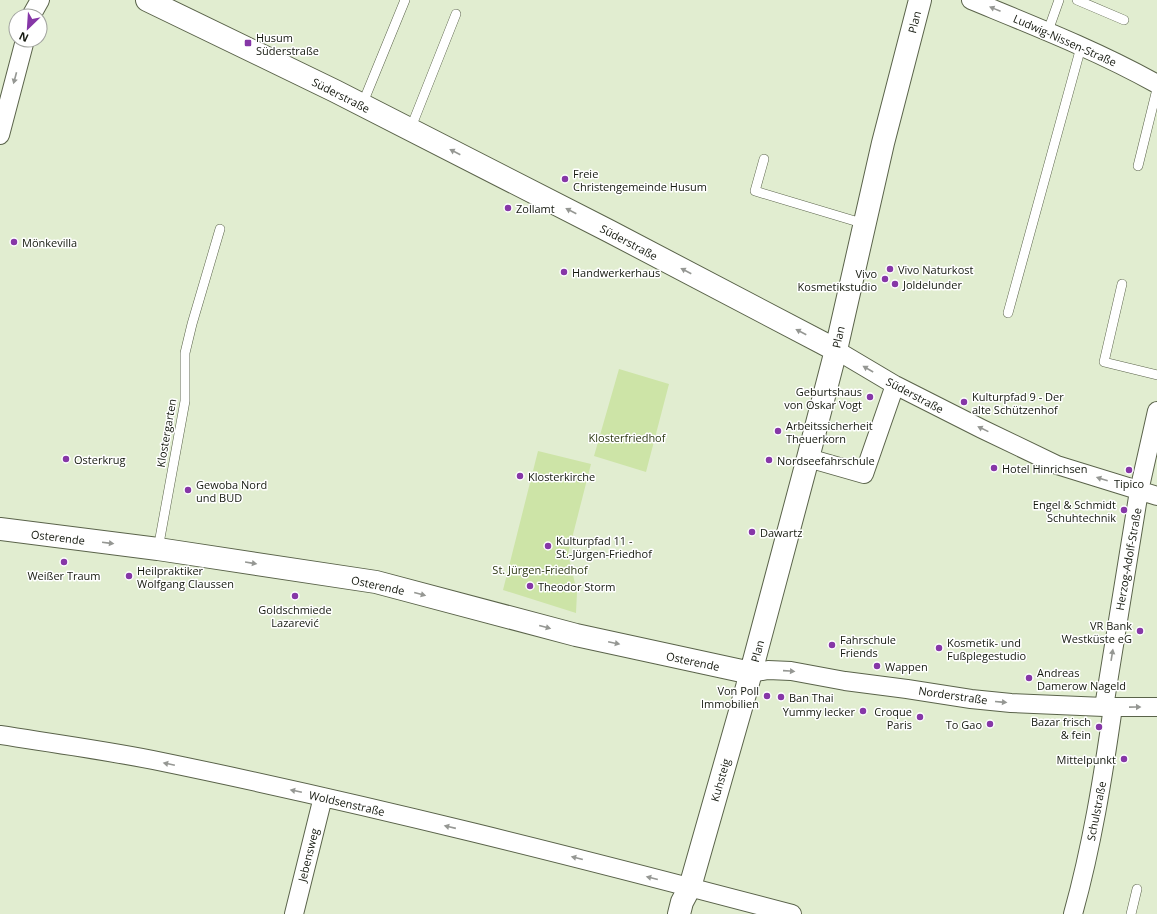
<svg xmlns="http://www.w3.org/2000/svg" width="1157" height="914" viewBox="0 0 1157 914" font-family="'Open Sans',sans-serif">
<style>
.green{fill:#cde4a7}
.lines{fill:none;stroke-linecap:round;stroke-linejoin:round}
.lane-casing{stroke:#5a634a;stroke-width:10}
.street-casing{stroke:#5a634a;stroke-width:20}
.secondary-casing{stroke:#5a634a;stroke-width:24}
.lane{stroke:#fff;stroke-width:9}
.street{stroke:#fff;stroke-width:18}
.secondary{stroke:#fff;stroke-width:22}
.oneway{fill:#959793}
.poi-dot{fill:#8637a7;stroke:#fff;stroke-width:1.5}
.labels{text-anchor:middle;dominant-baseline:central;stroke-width:3;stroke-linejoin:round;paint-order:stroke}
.street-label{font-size:11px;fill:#14180e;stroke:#fff}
.poi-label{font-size:11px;fill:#14180e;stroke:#fff;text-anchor:start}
.park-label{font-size:11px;fill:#2e3a14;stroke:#fff}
</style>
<rect width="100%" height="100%" fill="#e1edd0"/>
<path class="green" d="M619,369L669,384L646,472L594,456Z
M538,451L591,464L568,554L577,592L576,613L503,590Z"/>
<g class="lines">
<g class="lane-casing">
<path id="lane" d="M1077,0L1124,20
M1048,31L1059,0
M362,105L405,0
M410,130L456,14
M764,159L755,191L865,224
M1138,166L1157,89
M1122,284L1104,362L1157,375
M1008,313L1081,47
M158,549L185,401V353L192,324L220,229
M1131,914L1137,889"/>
</g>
<g class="street-casing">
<path id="street" d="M971,0C1034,26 1098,51 1157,84
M31,16L40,0
M0,135L25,40
M836,350L895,385L982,429L1057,465L1157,496
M808,458L864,474L895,385
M751,673L768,670L791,671L845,681L907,689L971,699L1011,703L1104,707H1157
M1104,707L1139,491L1157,411
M0,735C51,743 102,750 153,760C368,804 580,858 792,914
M294,914L323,797
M1073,914C1092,846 1103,777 1113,707"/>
</g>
<g class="secondary-casing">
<path id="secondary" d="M147,0L335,91L609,231L836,350
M0,529L158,549L376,582L576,635L751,673
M679,914L682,902L690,887L747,687L808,458L836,350L883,143L920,0"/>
</g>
<use href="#lane" class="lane"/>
<use href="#street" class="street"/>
<use href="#secondary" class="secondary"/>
</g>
<defs><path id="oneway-solid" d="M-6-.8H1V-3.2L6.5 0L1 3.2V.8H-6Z"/></defs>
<g class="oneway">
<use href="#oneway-solid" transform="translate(995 9) rotate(-158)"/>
<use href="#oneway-solid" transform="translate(15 78) rotate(105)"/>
<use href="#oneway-solid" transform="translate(455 152) rotate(-153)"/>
<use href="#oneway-solid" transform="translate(571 211) rotate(-153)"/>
<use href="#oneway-solid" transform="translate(686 271) rotate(-152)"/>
<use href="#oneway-solid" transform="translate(801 332) rotate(-152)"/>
<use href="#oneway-solid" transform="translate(868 369) rotate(-150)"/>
<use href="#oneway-solid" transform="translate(983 429) rotate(-154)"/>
<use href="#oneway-solid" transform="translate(1102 479) rotate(-162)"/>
<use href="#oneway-solid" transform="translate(108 543) rotate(7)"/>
<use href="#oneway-solid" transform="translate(251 563) rotate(9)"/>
<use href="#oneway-solid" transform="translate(420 594) rotate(15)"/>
<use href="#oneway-solid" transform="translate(545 627) rotate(15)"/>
<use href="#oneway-solid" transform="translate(614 643) rotate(12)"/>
<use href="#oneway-solid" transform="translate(1112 655) rotate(-81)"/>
<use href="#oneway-solid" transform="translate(789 671) rotate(4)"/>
<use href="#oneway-solid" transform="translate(1001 702) rotate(5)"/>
<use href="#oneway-solid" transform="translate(1135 707) rotate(-1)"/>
<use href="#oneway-solid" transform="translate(169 764) rotate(-168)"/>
<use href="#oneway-solid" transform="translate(296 791) rotate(-168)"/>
<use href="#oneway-solid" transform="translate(450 827) rotate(-167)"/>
<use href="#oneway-solid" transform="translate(577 858) rotate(-166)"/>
<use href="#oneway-solid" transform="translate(652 878) rotate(-166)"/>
</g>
<g class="poi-dot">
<rect x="244" y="39" width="8" height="8" rx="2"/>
<circle cx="565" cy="179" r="4"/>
<circle cx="508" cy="208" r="4"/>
<circle cx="14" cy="242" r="4"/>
<circle cx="890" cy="269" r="4"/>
<circle cx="564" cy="272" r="4"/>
<circle cx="885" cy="279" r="4"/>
<circle cx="895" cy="284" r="4"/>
<circle cx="870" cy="397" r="4"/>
<circle cx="964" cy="402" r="4"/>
<circle cx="778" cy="431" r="4"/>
<circle cx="66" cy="459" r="4"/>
<circle cx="769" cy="460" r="4"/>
<circle cx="994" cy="468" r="4"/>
<circle cx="1129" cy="470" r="4"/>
<circle cx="520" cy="476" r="4"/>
<circle cx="188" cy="490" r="4"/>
<circle cx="1124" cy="510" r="4"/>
<circle cx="752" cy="532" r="4"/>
<circle cx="548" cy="546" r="4"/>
<circle cx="64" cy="562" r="4"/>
<circle cx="129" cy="576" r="4"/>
<circle cx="530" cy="586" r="4"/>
<circle cx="295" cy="596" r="4"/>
<circle cx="1140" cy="631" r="4"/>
<circle cx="832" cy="645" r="4"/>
<circle cx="939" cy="648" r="4"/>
<circle cx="877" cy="666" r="4"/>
<circle cx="1029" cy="678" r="4"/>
<circle cx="767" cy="696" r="4"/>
<circle cx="781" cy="697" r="4"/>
<circle cx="863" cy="711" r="4"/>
<circle cx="920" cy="717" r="4"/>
<circle cx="990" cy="724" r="4"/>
<circle cx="1099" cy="727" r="4"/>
<circle cx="1124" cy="759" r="4"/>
</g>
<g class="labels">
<g class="street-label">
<text transform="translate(914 22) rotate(-76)">Plan</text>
<text transform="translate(1065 40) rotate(24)">Ludwig-Nissen-Straße</text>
<text transform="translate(341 95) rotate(27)">Süderstraße</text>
<text transform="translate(629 242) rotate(28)">Süderstraße</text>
<text transform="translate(838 337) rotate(-77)">Plan</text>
<text transform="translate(915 395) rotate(28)">Süderstraße</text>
<text transform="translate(166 433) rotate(-80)">Klostergarten</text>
<text transform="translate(58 537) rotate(7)">Osterende</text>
<text transform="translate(1128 559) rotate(-80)">Herzog-Adolf-Straße</text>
<text transform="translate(378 585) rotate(12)">Osterende</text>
<text transform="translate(757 651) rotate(-75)">Plan</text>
<text transform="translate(693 661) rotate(12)">Osterende</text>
<text transform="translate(953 695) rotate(8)">Norderstraße</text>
<text transform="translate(720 780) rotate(-74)">Kuhsteig</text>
<text transform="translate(347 803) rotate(13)">Woldsenstraße</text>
<text transform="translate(1096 811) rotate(-79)">Schulstraße</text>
<text transform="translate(308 855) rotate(-76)">Jebensweg</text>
</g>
<g class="poi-label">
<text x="256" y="37">Husum<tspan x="256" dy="13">Süderstraße</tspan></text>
<text x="573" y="173">Freie<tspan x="573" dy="13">Christengemeinde Husum</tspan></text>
<text x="516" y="208">Zollamt</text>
<text x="22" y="242">Mönkevilla</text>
<text x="898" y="269">Vivo Naturkost</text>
<text x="572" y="272">Handwerkerhaus</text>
<text x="877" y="273" text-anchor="end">Vivo<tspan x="877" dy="13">Kosmetikstudio</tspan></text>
<text x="903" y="284">Joldelunder</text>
<text x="862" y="391" text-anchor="end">Geburtshaus<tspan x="862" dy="13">von Oskar Vogt</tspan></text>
<text x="972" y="396">Kulturpfad 9 - Der<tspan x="972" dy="13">alte Schützenhof</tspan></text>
<text x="786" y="425">Arbeitssicherheit<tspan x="786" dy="13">Theuerkorn</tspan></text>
<text x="74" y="459">Osterkrug</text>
<text x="777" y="460">Nordseefahrschule</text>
<text x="1002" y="468">Hotel Hinrichsen</text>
<text x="528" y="476">Klosterkirche</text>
<text x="1129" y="483" text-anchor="middle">Tipico</text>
<text x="196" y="484">Gewoba Nord<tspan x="196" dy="13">und BUD</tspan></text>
<text x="1116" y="504" text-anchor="end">Engel &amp; Schmidt<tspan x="1116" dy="13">Schuhtechnik</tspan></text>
<text x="760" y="532">Dawartz</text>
<text x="556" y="540">Kulturpfad 11 -<tspan x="556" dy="13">St.-Jürgen-Friedhof</tspan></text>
<text x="137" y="570">Heilpraktiker<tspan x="137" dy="13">Wolfgang Claussen</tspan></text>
<text x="64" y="575" text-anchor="middle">Weißer Traum</text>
<text x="538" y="586">Theodor Storm</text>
<text x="295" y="609" text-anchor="middle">Goldschmiede<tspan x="295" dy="13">Lazarević</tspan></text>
<text x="1132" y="625" text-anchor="end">VR Bank<tspan x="1132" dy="13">Westküste eG</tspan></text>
<text x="840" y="639">Fahrschule<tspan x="840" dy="13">Friends</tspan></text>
<text x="947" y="642">Kosmetik- und<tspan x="947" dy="13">Fußplegestudio</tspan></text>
<text x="885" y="666">Wappen</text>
<text x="1037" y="672">Andreas<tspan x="1037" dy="13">Damerow Nageld</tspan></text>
<text x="759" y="690" text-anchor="end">Von Poll<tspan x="759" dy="13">Immobilien</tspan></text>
<text x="789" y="697">Ban Thai</text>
<text x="855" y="711" text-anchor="end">Yummy lecker</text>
<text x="912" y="711" text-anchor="end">Croque<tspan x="912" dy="13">Paris</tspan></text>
<text x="1091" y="721" text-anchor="end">Bazar frisch<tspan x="1091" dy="13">&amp; fein</tspan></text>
<text x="982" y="724" text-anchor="end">To Gao</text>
<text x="1116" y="759" text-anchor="end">Mittelpunkt</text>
</g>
<g class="park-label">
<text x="627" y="437">Klosterfriedhof</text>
<text x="540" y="569">St. Jürgen-Friedhof</text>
</g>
</g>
<g transform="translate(28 28) rotate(205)"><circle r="19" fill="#ffffff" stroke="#a1a39f"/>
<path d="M0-3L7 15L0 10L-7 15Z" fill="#8637a7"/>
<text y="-6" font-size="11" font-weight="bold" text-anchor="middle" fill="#14180e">N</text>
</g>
</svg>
